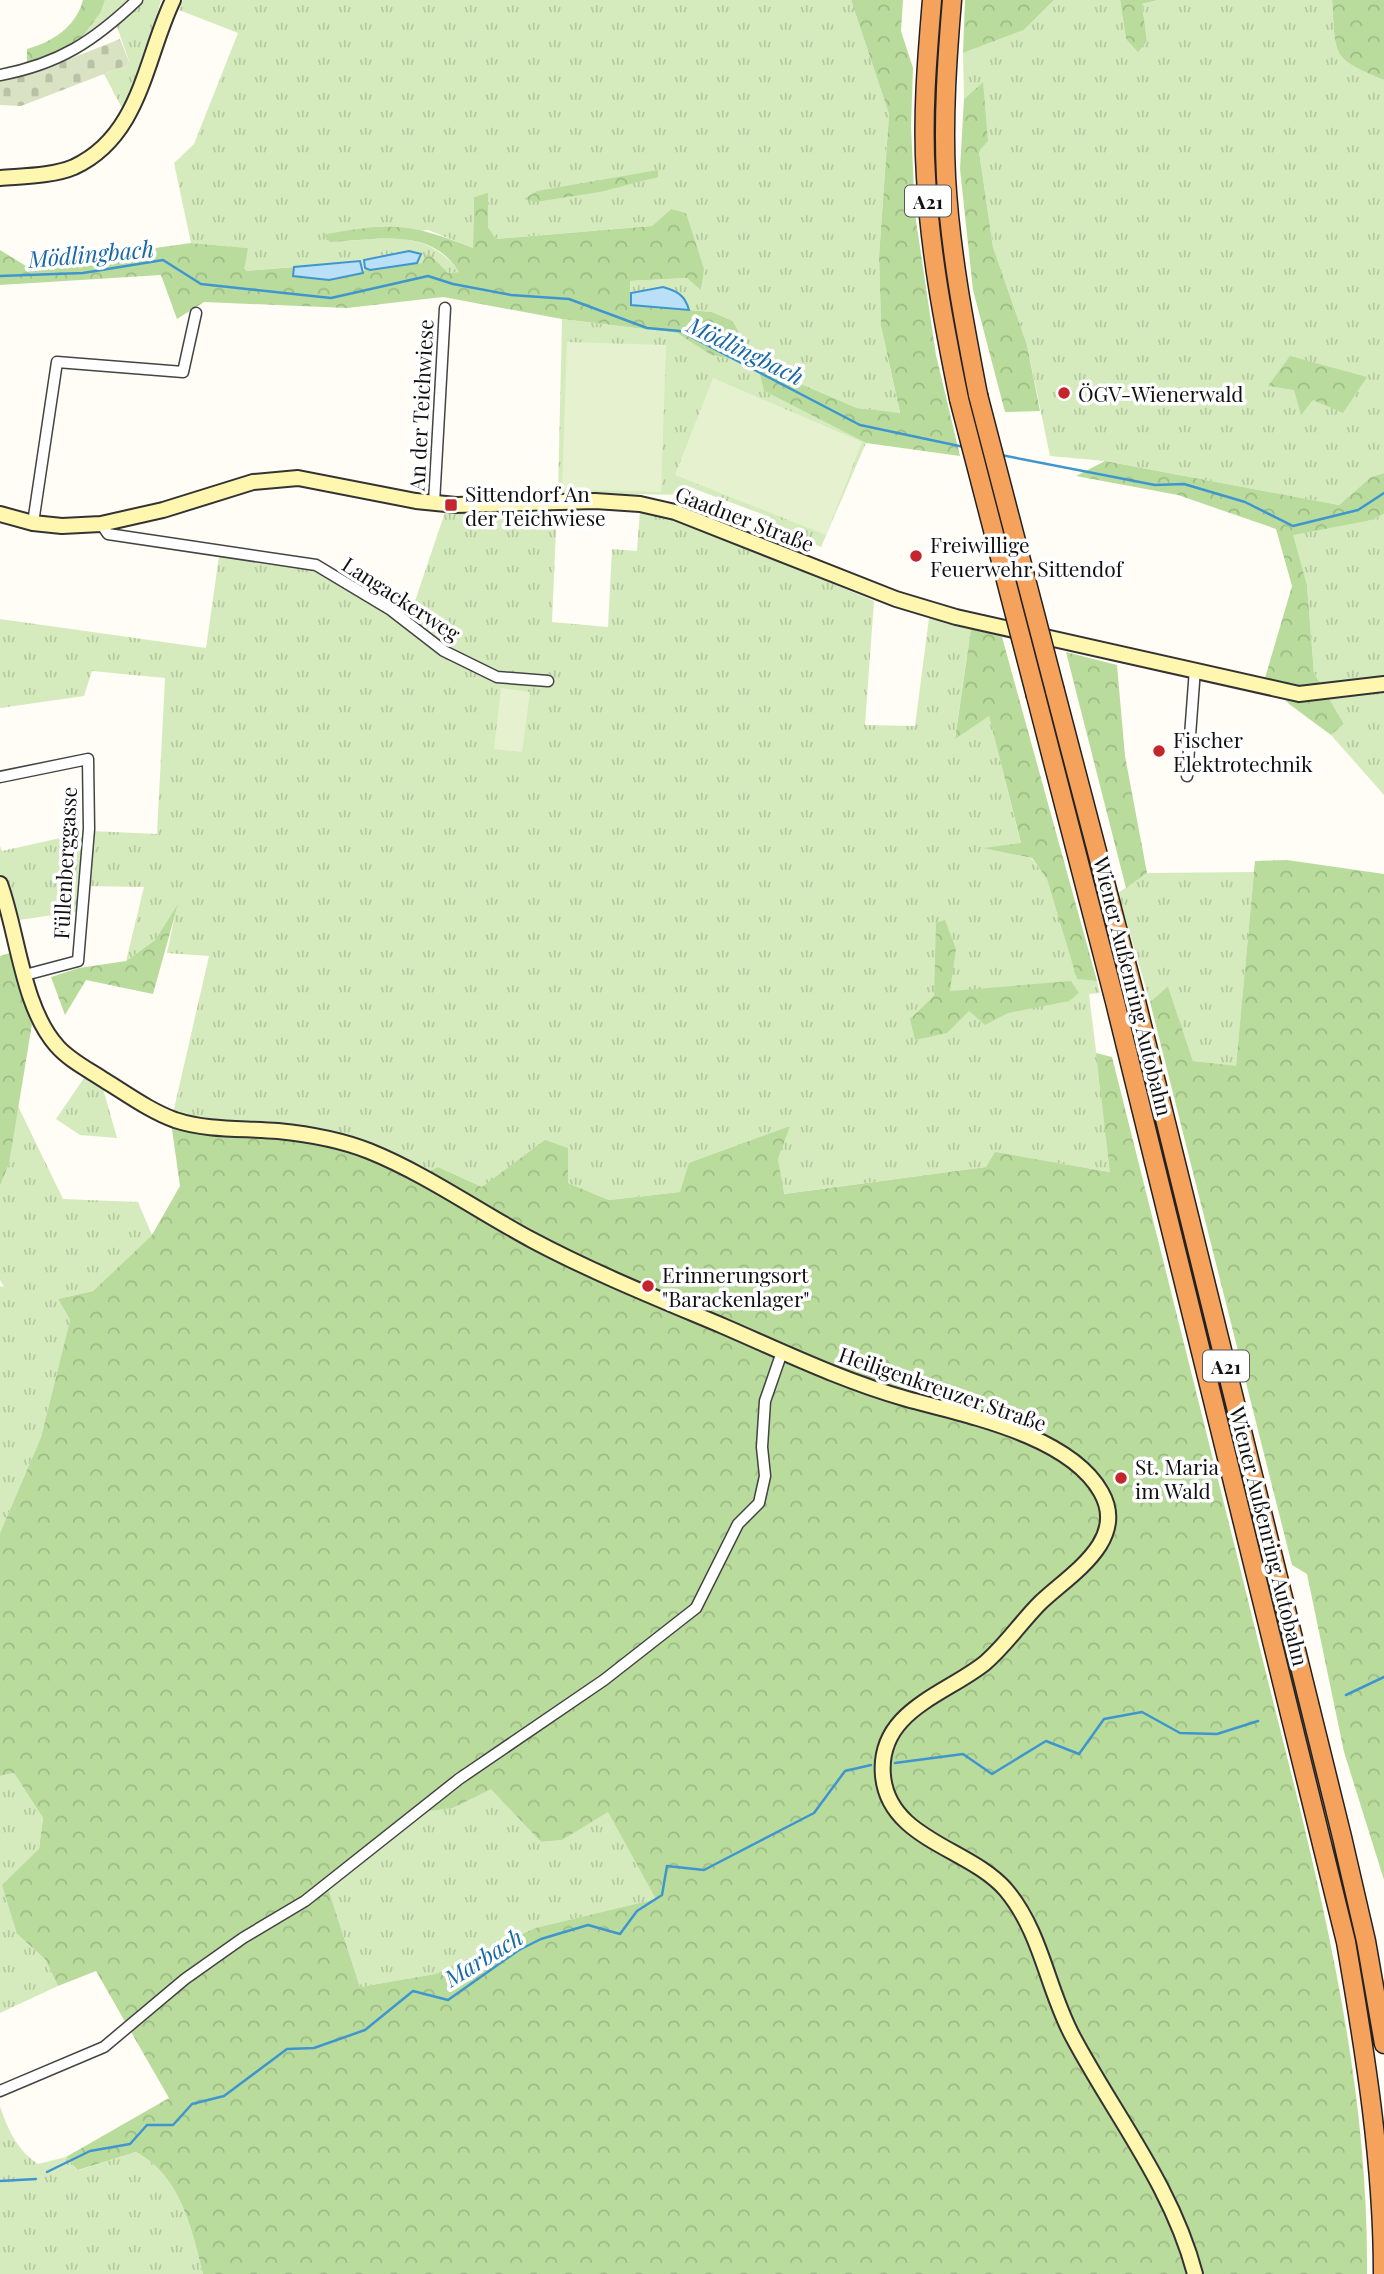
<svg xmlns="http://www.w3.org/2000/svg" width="1384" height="2274" viewBox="0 0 1384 2274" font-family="'Playfair Display',serif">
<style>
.grass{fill:url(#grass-tufts)}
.forest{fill:url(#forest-crowns);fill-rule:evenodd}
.cemetery{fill:url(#cemetery-stones)}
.pitch{fill:#e6f2cf}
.water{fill:#b9e0f7;stroke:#3f96cf;stroke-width:2}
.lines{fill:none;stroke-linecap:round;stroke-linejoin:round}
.stream{stroke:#3f96cf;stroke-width:2.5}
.street-casing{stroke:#444;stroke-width:13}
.secondary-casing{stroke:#333;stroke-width:18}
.highway-casing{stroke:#222;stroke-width:21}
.street{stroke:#fff;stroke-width:10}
.secondary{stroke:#fff6b0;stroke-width:14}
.highway{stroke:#f5a25d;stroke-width:18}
.highway-bridge-casing{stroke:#222;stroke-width:21;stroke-linecap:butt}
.highway-bridge{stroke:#f5a25d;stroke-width:18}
.poi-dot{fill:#c4262e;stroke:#fff;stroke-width:2.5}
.labels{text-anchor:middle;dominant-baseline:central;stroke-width:7;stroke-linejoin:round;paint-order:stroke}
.shield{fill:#fff;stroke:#585858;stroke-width:2}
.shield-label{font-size:19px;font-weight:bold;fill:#111}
.poi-label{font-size:21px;fill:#111;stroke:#fff;text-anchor:start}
.street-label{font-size:21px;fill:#111;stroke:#fff}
.water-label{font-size:23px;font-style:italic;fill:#1768a6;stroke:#fff}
</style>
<defs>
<pattern id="grass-tufts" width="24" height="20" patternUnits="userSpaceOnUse" patternTransform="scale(1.75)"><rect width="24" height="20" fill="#d5ebbd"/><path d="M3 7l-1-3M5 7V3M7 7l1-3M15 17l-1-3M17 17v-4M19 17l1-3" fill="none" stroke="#b6c8a1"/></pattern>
<pattern id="forest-crowns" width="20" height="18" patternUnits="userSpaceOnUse" patternTransform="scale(1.75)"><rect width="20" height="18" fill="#b9dc9c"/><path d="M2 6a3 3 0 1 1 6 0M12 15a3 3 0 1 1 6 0" fill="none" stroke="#9ebc85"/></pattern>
<pattern id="cemetery-stones" width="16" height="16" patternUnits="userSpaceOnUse" patternTransform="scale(1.75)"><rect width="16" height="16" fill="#d9e3c4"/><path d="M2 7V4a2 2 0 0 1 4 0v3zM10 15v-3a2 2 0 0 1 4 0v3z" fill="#b9c2a7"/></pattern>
</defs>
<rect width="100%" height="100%" fill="#fffdf5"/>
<path class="grass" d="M105,0H161L141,74L123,110L104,74L130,64L114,18L74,48L101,12Z
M183,0H851L889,114L879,257L881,326L900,414L857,408L787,378L774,359L744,343L733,321L712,312L689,310L686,300L663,287L631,293L630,281L687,278L702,289L671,209L652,226L496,239L488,227V194L474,197L473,248L428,230L330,242C383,240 424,226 460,272L448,273L417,263L420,254L364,261L363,273L360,261L244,271L247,248L191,243L174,163L194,144L238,33L179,10Z
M1054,0H1120L1126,39L1147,41L1142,4L1158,0H1332C1336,56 1330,58 1384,80V473L1371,477L1339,505L1105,461L1050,456L1027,345L993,247L979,151L982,83L964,99L963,53L1024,30Z
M562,319L677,333L711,355L757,364L764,391L866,443L821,547L775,527L770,517L692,488L689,495L558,493Z
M557,507L552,622L608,627L612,549L637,551L640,510L679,519L874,601L865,725L915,726L929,618L971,629L955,738L989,715L1021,844L986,848L1031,858L1047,878L1077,978L1097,981L1100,993L1089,994L1111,1172L996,1153L986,1167L783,1194L778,1159L789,1126L680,1192L609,1200L568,1183V1148L482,1187L438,1167L412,1180C389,1169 362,1152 337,1146C282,1135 222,1144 171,1122L209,956L167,953L177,906L155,940L126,961L144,887L83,886L81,911L19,920L0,874V846L2,851L92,831L157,834L165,678L92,671L84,696L0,708V619L206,648L219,556L287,561L313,568L407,625L445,512Z
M1384,514V795L1331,735L1344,724L1314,673L1307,585L1292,534L1372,520Z
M1254,872L1236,1067L1193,1061L1168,986L1150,1002L1118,893L1147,873Z
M86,1075L102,1085L117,1138L80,1135L56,1119Z
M17,1104L63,1199L138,1202L152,1235L93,1291L58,1299L70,1320L41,1437L0,1533V1286L4,1287L0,1280V1186L9,1164Z
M14,1773L43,1818L39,1849L17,1934L45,1959L58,1986L0,2013V1776Z
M491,1788L541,1842L562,1840L608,1811L657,1899L535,1928L435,1974L360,1987L328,1888L428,1810L453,1808Z
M0,2106C8,2130 17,2150 38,2164L66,2157L79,2170L136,2152C180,2175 192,2229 203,2274H0Z"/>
<path class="forest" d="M83,0H105L101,12L74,48L27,65V49C52,42 76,27 83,0Z
M851,0H903L901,31L913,68L911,126L915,214L936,355L960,456L866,443L764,391L757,364L711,355L677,333L562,319L443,297L347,308L204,302L177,319L161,275L0,285V250L26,266L191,243L248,248L244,271L294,267L293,275L363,273L365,268L370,270L422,263L428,253L448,273L459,272C431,226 376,240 330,242L323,235C389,222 411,223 473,248L474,197L488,193V227L496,239L652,226L671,209L686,213L704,269L701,290L687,278L630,281L631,305L712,312L733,321L744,343L774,359L787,378L857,408L900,413L881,326L879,257L889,114Z
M965,0H1054L1024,30L963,53Z
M1120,0H1158L1142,4L1147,41L1138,52L1126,39Z
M1332,0H1384V80C1330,58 1336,56 1332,0Z
M983,82L988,141L979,151L993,247L1027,345L1040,411L1005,412L973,290L960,169L964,99Z
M658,170V177L600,192L535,202L524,199L537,191Z
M1290,356L1367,377L1343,413L1313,400L1301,415L1294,390L1268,386Z
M1105,461L1339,505L1371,477L1384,473V514L1372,520L1293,535L1307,585L1314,673L1344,724L1331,735L1289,704L1265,678L1292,586L1276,529L1178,495L1076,476Z
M971,629L1002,637L1097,981L1077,979L1047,879L1032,858L983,848L1021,843L989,716L955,739Z
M1066,652L1117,665L1125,756L1147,873L1126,888Z
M1287,860L1384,874V1880L1344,1752L1307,1574L1292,1565L1150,1002L1168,986L1193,1061L1236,1066L1255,861Z
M178,904L153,994L86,980L65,1015L51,977L79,968L126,961L155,940Z
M945,920L956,949L950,991L1071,981L1079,993L1069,1001L1008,1013L985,1025L969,1011L947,1033L915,1040L910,1019L934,996L936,923Z
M13,952L32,1024L9,1164L0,1186V956Z
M1096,1053L1112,1057C1163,1260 1214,1462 1264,1665C1314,1865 1369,2066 1367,2274H203C192,2229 180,2175 136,2152L78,2170L66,2157L169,2098L96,1971L58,1986L45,1959L17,1934L2,1885L39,1849L43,1818L14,1773L0,1776V1533L41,1437L70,1320L58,1299L93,1291L152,1235L180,1186L171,1122C222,1144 282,1135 337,1146C362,1151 389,1169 412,1180L438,1167L482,1187L545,1140L568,1148V1183L609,1200L680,1192L689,1163L790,1126L778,1159L784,1194L986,1167L995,1152L1110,1172ZM491,1789L541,1842L562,1840L608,1812L656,1899L535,1928L435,1974L360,1987L328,1888L428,1811L453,1808Z"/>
<path class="cemetery" d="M120,39L130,64L21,106L0,105V79L34,73Z"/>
<path class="pitch" d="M567,342L666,345L661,492L562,489Z
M713,378L862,442L826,535L675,475Z
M501,688L530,692L522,752L494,749Z"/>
<path class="water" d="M409,251L421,254L417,263L370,270L365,268L364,260Z
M360,261L363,273L329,280L293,276L294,267Z
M663,287C677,291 685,295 689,310L631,305V293Z"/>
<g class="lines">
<path class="stream" d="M0,276L83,273L163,260L201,284L331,298L428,276L453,284L511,295L569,299L647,328L680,331L860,425L964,447
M1001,455L1155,485L1184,484L1245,502L1293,526L1358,510L1384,493
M1346,1695L1384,1677
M895,1763L963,1754L992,1774L1046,1741L1079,1754L1104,1719L1142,1712L1180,1733L1217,1734L1258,1721
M47,2172L90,2151L130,2144L147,2125H173L192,2104L224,2096L287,2049L314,2048L365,2030L413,1991L448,2000L519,1950L541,1939L588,1925L620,1934L637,1911L662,1895L667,1866L704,1870L814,1813L845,1771L871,1765
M0,2181L36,2179"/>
<g class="street-casing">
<path id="street" d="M0,75C59,64 94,41 137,0
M434,503L445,308
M33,523L57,362L183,372L196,313
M101,524L108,534L316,565L391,610L444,651L497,677L548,681
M1187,776L1195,669
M0,777L88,759L89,829L78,961L25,975
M0,2091L104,2047L185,1979L243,1938L305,1901L459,1779L604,1680L696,1608L738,1524L759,1503L765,1476L762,1447L765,1401L782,1352"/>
</g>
<g class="secondary-casing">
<path id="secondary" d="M0,178C23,176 53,176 74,167C141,136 145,58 173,0
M0,514L33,523L62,526L101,524L163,510L253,482L298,478L416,501L456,505L595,501L640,504L675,512L896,599L956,617L1299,694L1384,684
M0,884C18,933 22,1007 57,1046C69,1060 89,1070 104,1080C127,1094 150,1111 175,1120C208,1131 244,1128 278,1131C308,1134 341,1140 369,1151C426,1174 478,1211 532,1240C594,1273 659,1299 723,1326C783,1352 843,1381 907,1399C965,1415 1069,1435 1101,1492C1129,1541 1069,1575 1040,1603C1021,1622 1006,1645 985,1663C945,1695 877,1711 883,1776C889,1840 970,1848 1006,1890C1042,1933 1047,1989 1073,2037C1115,2116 1172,2186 1195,2274"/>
</g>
<g class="highway-casing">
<path id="highway" d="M932,0C927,59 922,118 926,177C930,252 944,325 959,399
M952,0C947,59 943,118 946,177C950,250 964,323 978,395
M1055,691L1135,997L1342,1837L1366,1941L1384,2044
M1036,696L1115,1002L1346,1942C1365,2052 1383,2162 1383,2274"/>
</g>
<use href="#street" class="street"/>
<use href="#secondary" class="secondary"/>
<use href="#highway" class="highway"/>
<g class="highway-bridge-casing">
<path id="highway-bridge" d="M978,395L1055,691
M959,399L1036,696"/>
</g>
<use href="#highway-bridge" class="highway-bridge"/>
</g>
<g class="poi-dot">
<circle cx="1064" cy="393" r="7"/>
<rect x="444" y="498" width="14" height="14" rx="3.5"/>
<circle cx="916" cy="556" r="7"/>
<circle cx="1159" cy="751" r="7"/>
<circle cx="648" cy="1286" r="7"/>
<circle cx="1121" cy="1478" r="7"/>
</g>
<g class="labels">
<g class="shield">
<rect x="905" y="185.5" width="46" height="31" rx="5"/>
<rect x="1203" y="1350.5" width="46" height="31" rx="5"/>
</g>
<g class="shield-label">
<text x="928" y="201">A21</text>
<text x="1226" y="1366">A21</text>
</g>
<g class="poi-label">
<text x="1078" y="393">ÖGV-Wienerwald</text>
<text x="465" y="493">Sittendorf An<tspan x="465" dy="24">der Teichwiese</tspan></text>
<text x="930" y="544">Freiwillige<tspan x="930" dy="24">Feuerwehr Sittendof</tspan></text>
<text x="1173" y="739">Fischer<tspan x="1173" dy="24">Elektrotechnik</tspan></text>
<text x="662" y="1274">Erinnerungsort<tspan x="662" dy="24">"Barackenlager"</tspan></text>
<text x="1135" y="1466">St. Maria<tspan x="1135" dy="24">im Wald</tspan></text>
</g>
<g class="street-label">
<text transform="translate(420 405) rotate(-87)">An der Teichwiese</text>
<text transform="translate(745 518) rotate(21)">Gaadner Straße</text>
<text transform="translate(402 598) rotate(33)">Langackerweg</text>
<text transform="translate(64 863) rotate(-87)">Füllenberggasse</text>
<text transform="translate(1134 986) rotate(76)">Wiener Außenring Autobahn</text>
<text transform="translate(943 1388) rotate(19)">Heiligenkreuzer Straße</text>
<text transform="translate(1270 1536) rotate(76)">Wiener Außenring Autobahn</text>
</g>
<g class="water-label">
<text transform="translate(91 253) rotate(-5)">Mödlingbach</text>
<text transform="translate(746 350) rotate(26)">Mödlingbach</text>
<text transform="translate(483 1957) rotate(-32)">Marbach</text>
</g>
</g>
</svg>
